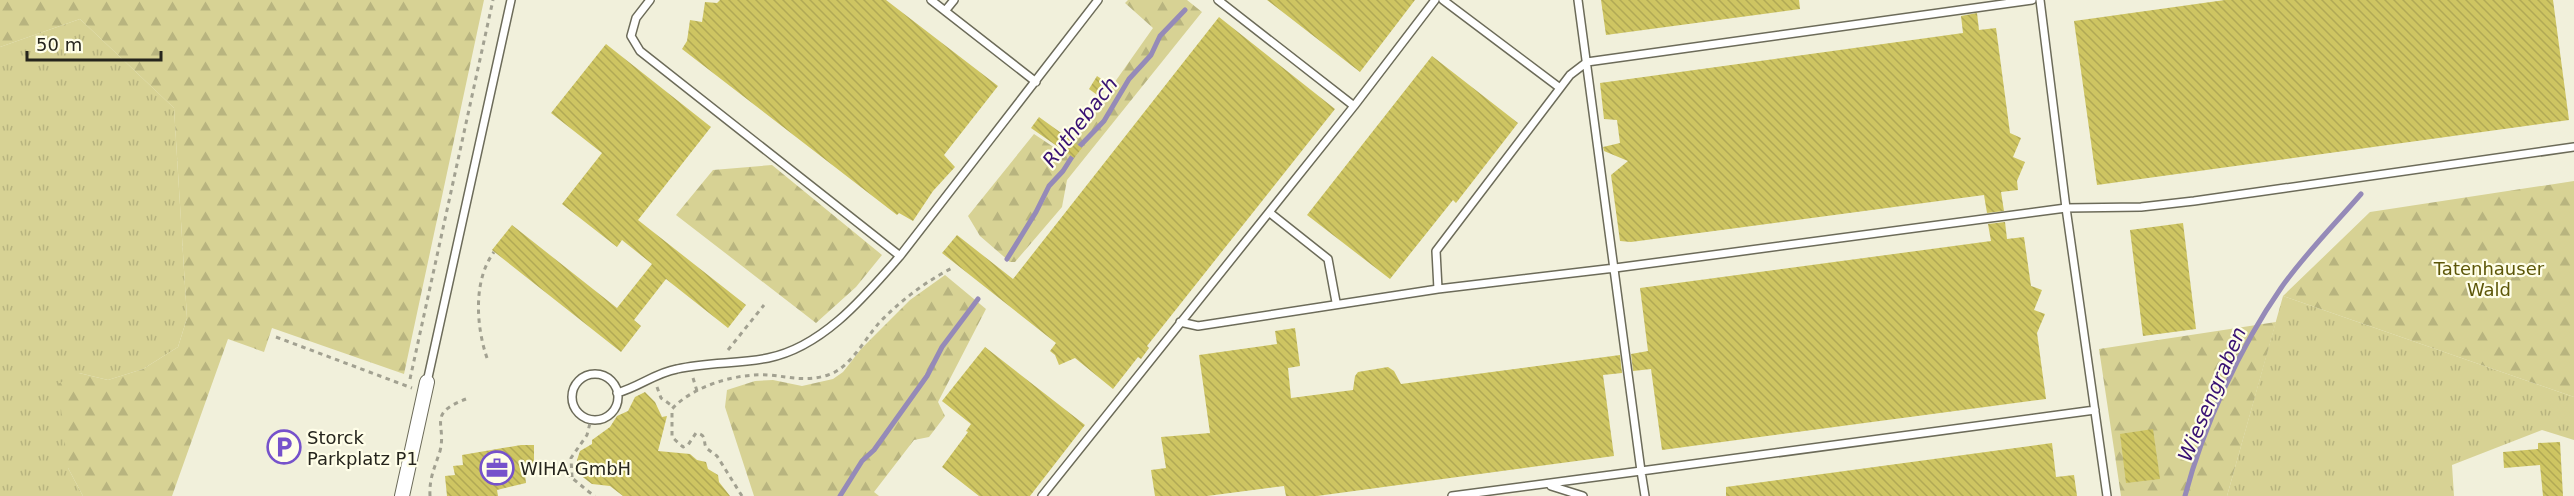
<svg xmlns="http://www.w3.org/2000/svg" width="2574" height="496" viewBox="0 0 2574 496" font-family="'DejaVu Sans',sans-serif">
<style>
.grass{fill:url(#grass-tufts)}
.forest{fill:url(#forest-firs)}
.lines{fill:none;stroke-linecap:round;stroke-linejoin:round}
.stream{stroke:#958ab8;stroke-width:5}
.building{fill:url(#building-back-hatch)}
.lane-casing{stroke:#6c6b59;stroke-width:10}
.street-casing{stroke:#6c6b59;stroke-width:16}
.path{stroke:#a2a191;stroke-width:3;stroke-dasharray:4.5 4.5;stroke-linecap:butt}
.lane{stroke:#fff;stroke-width:7}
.street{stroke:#fff;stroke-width:14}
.labels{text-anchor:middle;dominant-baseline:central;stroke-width:4.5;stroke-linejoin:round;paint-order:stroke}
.park-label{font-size:18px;fill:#5d5709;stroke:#fffee8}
.poi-label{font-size:18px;fill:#26251d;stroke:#fffee8;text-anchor:start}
.water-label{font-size:20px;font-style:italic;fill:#381173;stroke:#fffee8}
</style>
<defs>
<pattern id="grass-tufts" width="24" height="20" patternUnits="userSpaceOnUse" patternTransform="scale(1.5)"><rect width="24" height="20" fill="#d7d294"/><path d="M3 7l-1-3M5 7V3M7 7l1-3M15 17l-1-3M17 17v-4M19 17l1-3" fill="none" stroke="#b8b47f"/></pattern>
<pattern id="forest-firs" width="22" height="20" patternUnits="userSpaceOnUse" patternTransform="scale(1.5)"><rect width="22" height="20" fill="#d7d294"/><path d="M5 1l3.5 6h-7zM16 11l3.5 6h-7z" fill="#b8b47f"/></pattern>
<pattern id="building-back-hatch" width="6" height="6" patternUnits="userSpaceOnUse" patternTransform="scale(1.5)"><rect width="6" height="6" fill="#cec562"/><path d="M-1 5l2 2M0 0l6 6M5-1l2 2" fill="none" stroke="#b1a955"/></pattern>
</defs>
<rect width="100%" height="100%" fill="#f1f0db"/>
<path class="grass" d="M80,19L174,108L187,318L178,347L143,369L108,380L79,373L68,468L83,496H0V47Z
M2283,296L2574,397V440L2542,430L2452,465L2454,496H2227Z"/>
<path class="forest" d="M0,0H484L404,374L272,328L264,352L228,339L172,496H83L68,468L58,384L79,373L108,380L143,369L178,347L187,318L174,108L80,19L0,47Z
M1128,0H1187L1202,12L1067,180L1062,207L1015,262H1010L980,236L968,216L1034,134L1064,154L1153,28L1125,3Z
M772,165L882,255L856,287L816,323L676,215L713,170Z
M2574,181V397L2283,296L2370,212Z
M945,275L986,309L938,402L945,416L929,437L914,440L874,492L879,496H754L725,407L727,390L755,381L773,380L802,386L833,379L843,372L861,349L910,300Z
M2276,322L2227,496H2121L2099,349Z"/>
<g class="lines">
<path class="stream" d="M1007,259L1036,212L1049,186L1063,171L1077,149L1104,121L1129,79L1151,55L1160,36L1185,10
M840,496L862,461L874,450L927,376L942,347L978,299
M2185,496C2203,427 2240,347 2281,288C2304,255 2334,225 2361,194"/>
</g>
<path class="building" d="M720,0H886L998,86L944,155L955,167L933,191L913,221L899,213L897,215L682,49L687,41L690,20L702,22L705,2L717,3Z
M1267,0H1415L1360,72Z
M1601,0H1799L1800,9L1606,35Z
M2225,0H2553L2569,120L2097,185L2074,21Z
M1977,13L1979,30L1996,28L2010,133L2021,138L2013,157L2025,162L2017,181L2018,190L2001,192L2004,211L1987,213L1984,195L1631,242L1620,241L1611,175L1628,161L1604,151L1603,147L1620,143L1617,120L1604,119L1600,83L1963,33L1961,16Z
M1219,17L1335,109L1147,346L1149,348L1141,359L1138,357L1113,389L1075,358L1059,365L1055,355L1050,351L1056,343L942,253L957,235L1013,279Z
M606,44L711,127L638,220L746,305L728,328L666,279L634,320L641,326L621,352L492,250L512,225L617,308L652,264L622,240L617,247L562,204L602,153L551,113Z
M1432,56L1518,123L1456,203L1453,200L1390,279L1307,215Z
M1097,76L1109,84L1100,97L1089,89Z
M1039,117L1082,148L1074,158L1031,128Z
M2005,222L2007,239L2024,237L2031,286L2042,290L2034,310L2045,314L2037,333L2046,399L1662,450L1651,369L1633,371L1631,354L1648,351L1640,288L1991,241L1988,224Z
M2183,223L2196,329L2143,336L2130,230Z
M1295,328L1300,366L1288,368L1291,398L1353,390L1355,376L1358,372L1388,367L1394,371L1401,384L1620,355L1622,373L1603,375L1614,456L1317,496H1286L1284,486L1207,496H1155L1151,470L1166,468L1161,437L1210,433L1199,355L1277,344L1275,331Z
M985,347L1085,425L1030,496H979L942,467L968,432L966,431L971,424L942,401Z
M645,392L655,402L662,417L667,416L658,451L690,454L697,460L706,462L708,469L718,475L719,482L730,496H623L610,486L592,484L576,472L580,469L577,460L580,451L592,444V440L610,427L617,416L628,411L635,397Z
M2153,429L2160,479L2126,483L2120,434Z
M2560,442L2563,496H2543L2540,465L2504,468L2503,452L2538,449V443Z
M2052,443L2056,477L2074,475L2077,496H1726V487Z
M521,445H534V466L524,467L526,483L497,490L498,496H447L445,476L455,475L453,466L463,465L462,455Z"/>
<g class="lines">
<g class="lane-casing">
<path id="lane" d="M650,0L636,18L631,36L640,51L900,256
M931,0L1036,82
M1443,0L1560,88
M2032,0L1587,62L1570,75L1436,251L1438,289L1615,268L2066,208L2141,207L2194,201L2574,147
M2040,0L2066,208L2107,496
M945,11L954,0
M1354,106L1435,0
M1270,213L1328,259L1336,302
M1180,322L1198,326L1438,289
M572 397a23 23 0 1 1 46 0a23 23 0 1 1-46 0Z
M427,382L511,0
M617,393C639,387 655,373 677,369C707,362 738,364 768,358C823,347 865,296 900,256L1098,0
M1551,486L1583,496
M1042,496L1354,106L1218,0
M1452,496L1641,471L1578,0
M1645,496L1641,471L2095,410"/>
</g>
<g class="street-casing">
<path id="street" d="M402,496L427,382"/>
</g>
<path class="path" d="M276,337L412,388
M728,350L764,305
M487,358C476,326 473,280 494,252
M693,378L697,391
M410,379L493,0
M657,387L661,398L674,407
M533,463C559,460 576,484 595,496
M572,477L571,458L587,435L591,419
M430,496C429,478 435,467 440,451C447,424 426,414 466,399
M742,496L717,456L706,448C703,440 707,435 696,433L688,445L683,447L672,437V409C694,385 738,373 769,375C791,377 806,382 828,375C850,368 864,340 879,323C900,301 925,282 952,268"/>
<use href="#lane" class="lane"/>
<use href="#street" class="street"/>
</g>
<defs>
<g id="parking-ring" transform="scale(1.725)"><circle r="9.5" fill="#fffee8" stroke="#7652cb" stroke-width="1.5"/><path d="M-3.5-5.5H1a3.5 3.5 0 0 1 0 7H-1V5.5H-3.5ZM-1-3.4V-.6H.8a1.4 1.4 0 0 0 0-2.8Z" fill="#7652cb"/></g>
<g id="office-ring" transform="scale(1.725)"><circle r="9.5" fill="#fffee8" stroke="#7652cb" stroke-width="1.5"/><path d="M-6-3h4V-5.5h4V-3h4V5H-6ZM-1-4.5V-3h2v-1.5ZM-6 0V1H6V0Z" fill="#7652cb"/></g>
</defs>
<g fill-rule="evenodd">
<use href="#parking-ring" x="284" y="447"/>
<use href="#office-ring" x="497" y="468"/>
</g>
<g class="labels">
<g class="park-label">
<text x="2489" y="268">Tatenhauser<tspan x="2489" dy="21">Wald</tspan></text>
</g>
<g class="poi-label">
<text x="307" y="437">Storck<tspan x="307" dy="21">Parkplatz P1</tspan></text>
<text x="520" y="468">WIHA GmbH</text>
</g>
<g class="water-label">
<text transform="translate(1080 122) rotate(-52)">Ruthebach</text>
<text transform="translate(2212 394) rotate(-67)">Wiesengraben</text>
</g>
</g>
<path d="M27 51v9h134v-9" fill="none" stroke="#26251d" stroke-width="3"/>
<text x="36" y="51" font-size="18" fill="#26251d" stroke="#fffee8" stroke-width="4.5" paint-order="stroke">50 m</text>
</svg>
